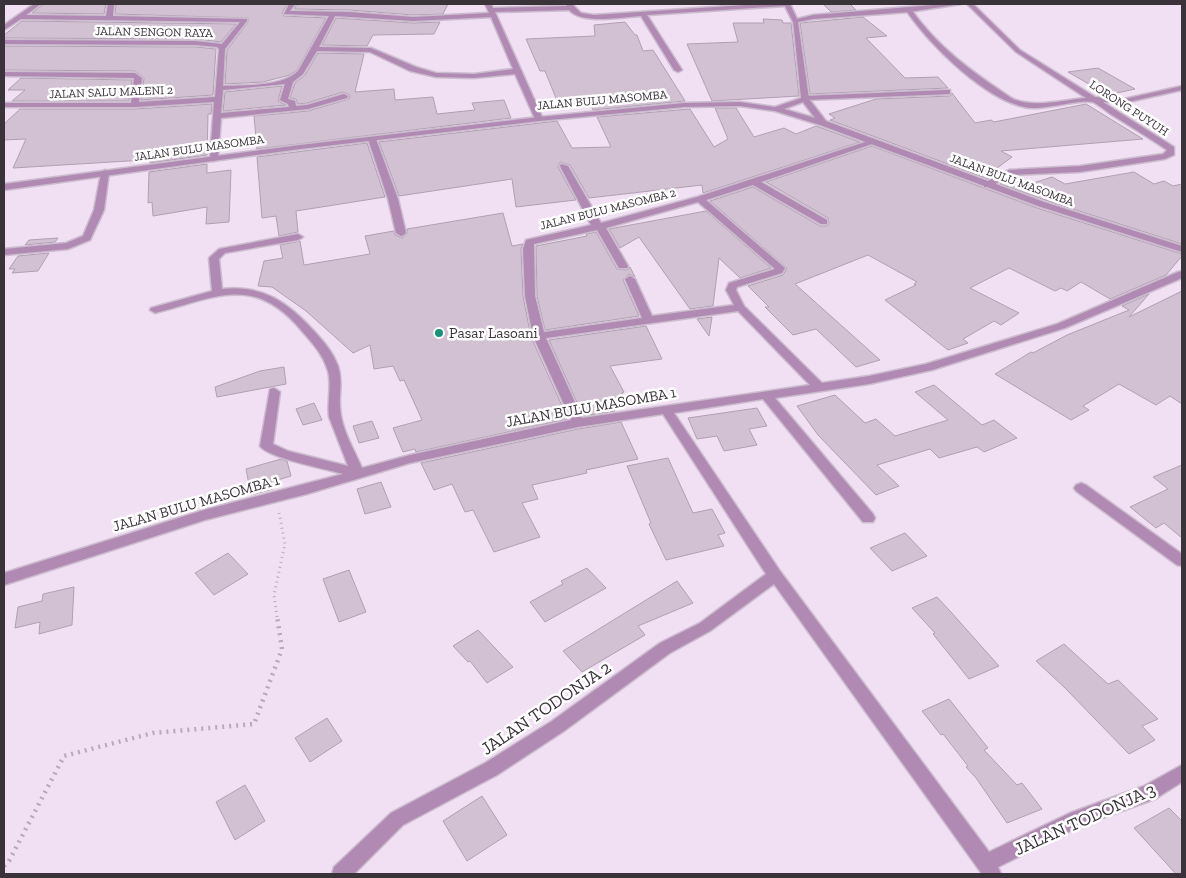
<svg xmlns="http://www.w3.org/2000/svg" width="1186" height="878" viewBox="0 0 1186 878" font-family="'Zilla Slab',serif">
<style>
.building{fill:#d2c0d3;stroke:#b1a0b2}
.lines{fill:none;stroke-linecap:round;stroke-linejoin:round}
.minor-casing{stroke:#ccbdce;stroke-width:3}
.tertiary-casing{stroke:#ccbdce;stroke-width:3}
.path-far1{stroke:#b8a9b9;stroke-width:3;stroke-dasharray:1 4;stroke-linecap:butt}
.path{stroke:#b8a9b9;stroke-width:4.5;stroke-dasharray:2 5;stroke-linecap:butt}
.minor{fill:#b18ab4;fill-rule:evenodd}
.tertiary{fill:#b18ab4;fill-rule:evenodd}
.poi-dot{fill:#169279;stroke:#fff;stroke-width:2}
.labels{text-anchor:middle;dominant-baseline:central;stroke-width:5;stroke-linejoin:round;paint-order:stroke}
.far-street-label{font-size:12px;fill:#3a333a;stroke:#fff}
.poi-label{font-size:15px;fill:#3a333a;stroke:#fff;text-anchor:start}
.street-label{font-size:15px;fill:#3a333a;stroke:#fff}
.near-street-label{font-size:18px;fill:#3a333a;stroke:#fff}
</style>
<rect width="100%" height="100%" fill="#f1dff3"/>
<path class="building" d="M44,4H106L104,14L32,13Z
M116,4H287L282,13L284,16L326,18L297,70L290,75L263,82L225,84L227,50L248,22V18L115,14Z
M297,4H448L443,14L413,15L349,10L294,9Z
M823,4H850L856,10L831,12Z
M863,17L887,36L866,38L905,78L938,77L948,88L810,94L800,23Z
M336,18L413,23L440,22L434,34L373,35L367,46L322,45Z
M763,19L782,20L783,23H791L799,96L712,101L687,44L738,42L733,23H764Z
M22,21L236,24L221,42L196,39L4,38V35Z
M625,22L635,35H637L643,51L653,50L685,101L593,110L589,101L558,103L545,71H540L526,39L595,36L594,25Z
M4,46L196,47L216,49L213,95L141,100L144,78L135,71L4,70Z
M318,53L364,54L355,92L394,89L395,100L433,97L437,114L475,110L472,103L504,100L511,118L257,149L254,116L308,111L349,99L350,95L343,92L307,103L298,104L296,99L290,98L295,83L305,75Z
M1098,68L1135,89L1108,95L1068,72Z
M21,78L132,80L129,101H12L25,90H8Z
M282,86L278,101L286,105L223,111L225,92Z
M952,93L975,123L991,120L994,122L1086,104L1143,139L1001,151L1012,157L993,171L998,173L988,179L830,120L835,118L829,114L876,99L950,96Z
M212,104L211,114H208L207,155L150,163V160L128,161L13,168L26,139L4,140V124L20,109H135Z
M715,108H736L754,137L784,128L796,134L816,126L860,142L703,193L702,185L589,198L570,165L560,162L558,167L576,200L516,207L512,179L399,196L379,142L557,121L572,148L611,147L597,117L690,109L714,147L728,139Z
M367,143L385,197L296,211L298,232L279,236L276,216L262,218L257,157Z
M872,146L1037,208L1182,254V256L1166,275L1110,299L1081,282L1067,291L1061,288L1055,291L1009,268L970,288L1019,313L1001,325L994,321L963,339L968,343L948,350L885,300L916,285L914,284L917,282L868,255L795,284L880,360L856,367L816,329L793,335L765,307H769L748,286L783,275L787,268L710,201L753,187L820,226H827L829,224L828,218L766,182Z
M207,164V173L231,170L229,222L206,224L207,207L153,216L152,202L148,203L149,172Z
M1134,172L1154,184L1164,181L1173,186L1182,184V244L1045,200L1000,184L1009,178L1027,185L1052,177L1065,184Z
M706,211L771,268L740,278L719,258L713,306L690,309L639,237L620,248L609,229Z
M503,213L512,246L523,244L521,249L523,296L531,337L568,419L416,452L415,449L403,452L393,428L422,420L404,380L400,381L393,366L374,369L370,345L353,353L306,311L272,287L258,286L264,261L283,258L280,245L300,241L304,265L370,254L365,236L394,231L395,235L402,238L407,234V229Z
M596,232L617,269L627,270L630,267L635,277L629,274L623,280L639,316L545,330L537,296L536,246L587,236L586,234Z
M58,238L55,242L25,245L29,240Z
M49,253L38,271L12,273L15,269H9L18,256Z
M1182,291V404L1170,396L1156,405L1119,384L1083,406L1089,410L1071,420L995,374L1031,352L1033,353L1067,335L1129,310L1122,306L1149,294L1129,317Z
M712,317L709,336L697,319Z
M646,326L662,359L610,366L624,392L622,393L628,404L613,407L615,411L583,416L549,340Z
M284,367L286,384L217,397L215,387L260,371Z
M934,385L982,425L994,420L1017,438L984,452L977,447L939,458L930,449L877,465L899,486L876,495L818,435L797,406L835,395L865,423L876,419L895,436L948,420L915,392Z
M314,403L322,420L303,425L296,409Z
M757,408L767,426L749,429L757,445L724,451L717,436L697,439L688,418Z
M372,421L379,438L359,443L353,426Z
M621,422L638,459L586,470L587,473L532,485L538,499L522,503L540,537L494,552L473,510L465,512L452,484L434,490L421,463L578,429Z
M668,458L693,513L712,509L725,533L718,535L724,546L666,560L649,524L651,523L627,466Z
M281,459L287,461L291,476L271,482L273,489L251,495L246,469Z
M1182,465V538L1164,523L1156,528L1130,507L1168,489L1153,477Z
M381,482L391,507L365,514L357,489Z
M905,533L927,556L892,571L870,548Z
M228,553L248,574L214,595L195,573Z
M587,568L606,588L545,622L530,602L563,584L561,581Z
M349,570L366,612L339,622L323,579Z
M677,581L693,603L638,626L645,635L582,672L563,651Z
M74,587L72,625L39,634L40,622L15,628L18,607L42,601L43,594Z
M937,597L950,611L999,666L969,679L933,634L935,633L912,608Z
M478,630L513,667L487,683L470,661L468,662L453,646Z
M1064,644L1108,684L1118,680L1158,719L1142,726L1155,740L1129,754L1064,687L1036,661Z
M949,699L988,748L984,750L1017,785L1022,783L1042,809L1007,823L976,778L966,767L968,766L943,734L941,735L922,711Z
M327,718L342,741L310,762L295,738Z
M245,785L265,821L235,840L216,802Z
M482,796L507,835L467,861L443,821Z
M1169,808L1182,821V874H1176L1134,828Z"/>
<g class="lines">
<g class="minor-casing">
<path id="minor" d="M34,4H41L26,15L106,16L108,4H114L113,16L247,19V21L225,49L223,86C244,85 283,87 298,71L329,16L284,14L289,4H295L290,11L349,12L413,17L489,13L485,4H491L493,8L567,6L566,4H572L581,13L594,15L760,4H790L798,21L793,22L785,6L647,15L682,70L678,72L674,70L641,16C621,17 583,25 569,10L495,12L543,119L539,121L535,119L515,74L474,78L436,77L410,71L370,52L317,51L303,74L293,82L288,99L295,101L296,106L307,105L344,94L348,96L347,98L308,109L221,118L218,158L214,161L210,158L214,102L135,107H4V103H131L134,78L4,76V72L135,73L142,78L139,102L215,97L219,49L217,47L196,45L4,44V40L196,41L222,44L240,22L21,19L4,30V25ZM335,16L413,21L491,17L513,69L474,74L436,73L416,67L371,48L319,47ZM285,84L280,100L288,104L289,107L221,113L223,90Z
M967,4H973L1020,50L1095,97L1124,99L1182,86V90L1124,103L1103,102L1174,147V155L1165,159L1080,172L1011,175L990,187H984V183L1009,170L1080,166L1163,154L1167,150C1149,138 1130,126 1112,115C1106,111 1099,105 1093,102C1082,99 1047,109 1032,108C991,106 928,44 906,10L911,9C938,48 974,73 1013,99C1035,108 1063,100 1086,98L1016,52Z
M947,90H950V94L805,100L801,98L805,96Z
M369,137L376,139L398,199L406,233L404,235L401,236L396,233L388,199L368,139Z
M871,140L878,142L761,182L827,220V224H821L753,185L706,200L785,268L782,273L737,287L736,290L744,306L822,383L869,376L926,364L1057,324L1178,272L1182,271V278L1065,328L932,370L869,384L775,398L873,514L875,518L873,522H863L763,399L674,413L780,571L989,852L1070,813L1144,786L1182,765V782L1155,799L1080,826L998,867L1001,874H982L774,584L710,631L670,653L564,731L497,775L403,825L354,874H332L334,867L391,813L485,763L552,721L660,643L700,623L766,574L663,414L578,427L410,463L307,494L205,520L4,585V573L204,510L343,474C326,469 268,458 260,446L270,389L274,388L280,392L273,444L288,451L348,466L329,417C327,401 332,387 328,371C323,354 312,343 301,330C253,273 215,298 155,313L150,310L151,308L212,291L209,258L219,249L298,234L303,237L298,240L225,253L219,259L222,289C262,284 289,303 314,331C324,342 333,352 338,366C343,382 339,392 340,407C341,429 354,449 362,468L410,455L571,420L533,336L525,296L523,249L526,240L591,225L560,166L561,164L568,166L601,223L697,197ZM698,202L775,269L729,283L726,290L734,305L652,316L635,279L630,276L625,279L642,318L544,332L535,296L534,244L597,230L619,268H627L628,266L606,228ZM738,311L810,385L582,418L546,338Z
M105,170L109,173L104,210L90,240L68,249L4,255V249L66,243L83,236L94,210L101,173Z
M1081,483L1086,485L1182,554V566L1177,565L1076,491L1074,488L1076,485Z"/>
</g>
<g class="tertiary-casing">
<path id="tertiary" d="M945,4H961L909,12L813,19L798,22L809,99L826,121L1044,202L1182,246V252L1038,206L820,125L775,111L740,106L684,107L539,121L300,149L4,190V184L300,145L539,117L684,103L740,102L775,107L801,98L793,20L813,15ZM803,102L815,118L784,109Z"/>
</g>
<path class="path-far1" d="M277,617L274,595L285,544L279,512"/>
<path class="path" d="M4,866L9,861L64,756L153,733L254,724L282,649L277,616"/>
<use href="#minor" class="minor"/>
<use href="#tertiary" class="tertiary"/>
</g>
<circle class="poi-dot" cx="439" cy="333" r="5"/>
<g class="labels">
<g class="far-street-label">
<text transform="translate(154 32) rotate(1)">JALAN SENGON RAYA</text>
<text transform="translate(111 92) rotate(-2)">JALAN SALU MALENI 2</text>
<text transform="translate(602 100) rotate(-5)">JALAN BULU MASOMBA</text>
<text transform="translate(1129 108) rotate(33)">LORONG PUYUH</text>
<text transform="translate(199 148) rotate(-8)">JALAN BULU MASOMBA</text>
<text transform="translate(1012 180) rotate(20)">JALAN BULU MASOMBA</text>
<text transform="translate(608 209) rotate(-14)">JALAN BULU MASOMBA 2</text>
</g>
<g class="poi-label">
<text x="449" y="333">Pasar Lasoani</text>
</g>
<g class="street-label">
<text transform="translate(591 407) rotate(-10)">JALAN BULU MASOMBA 1</text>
<text transform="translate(196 503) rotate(-16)">JALAN BULU MASOMBA 1</text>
</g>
<g class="near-street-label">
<text transform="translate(546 708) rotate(-34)">JALAN TODONJA 2</text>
<text transform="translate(1085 819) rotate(-24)">JALAN TODONJA 3</text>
</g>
</g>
<rect width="1186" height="878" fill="none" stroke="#3a333a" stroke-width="10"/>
</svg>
